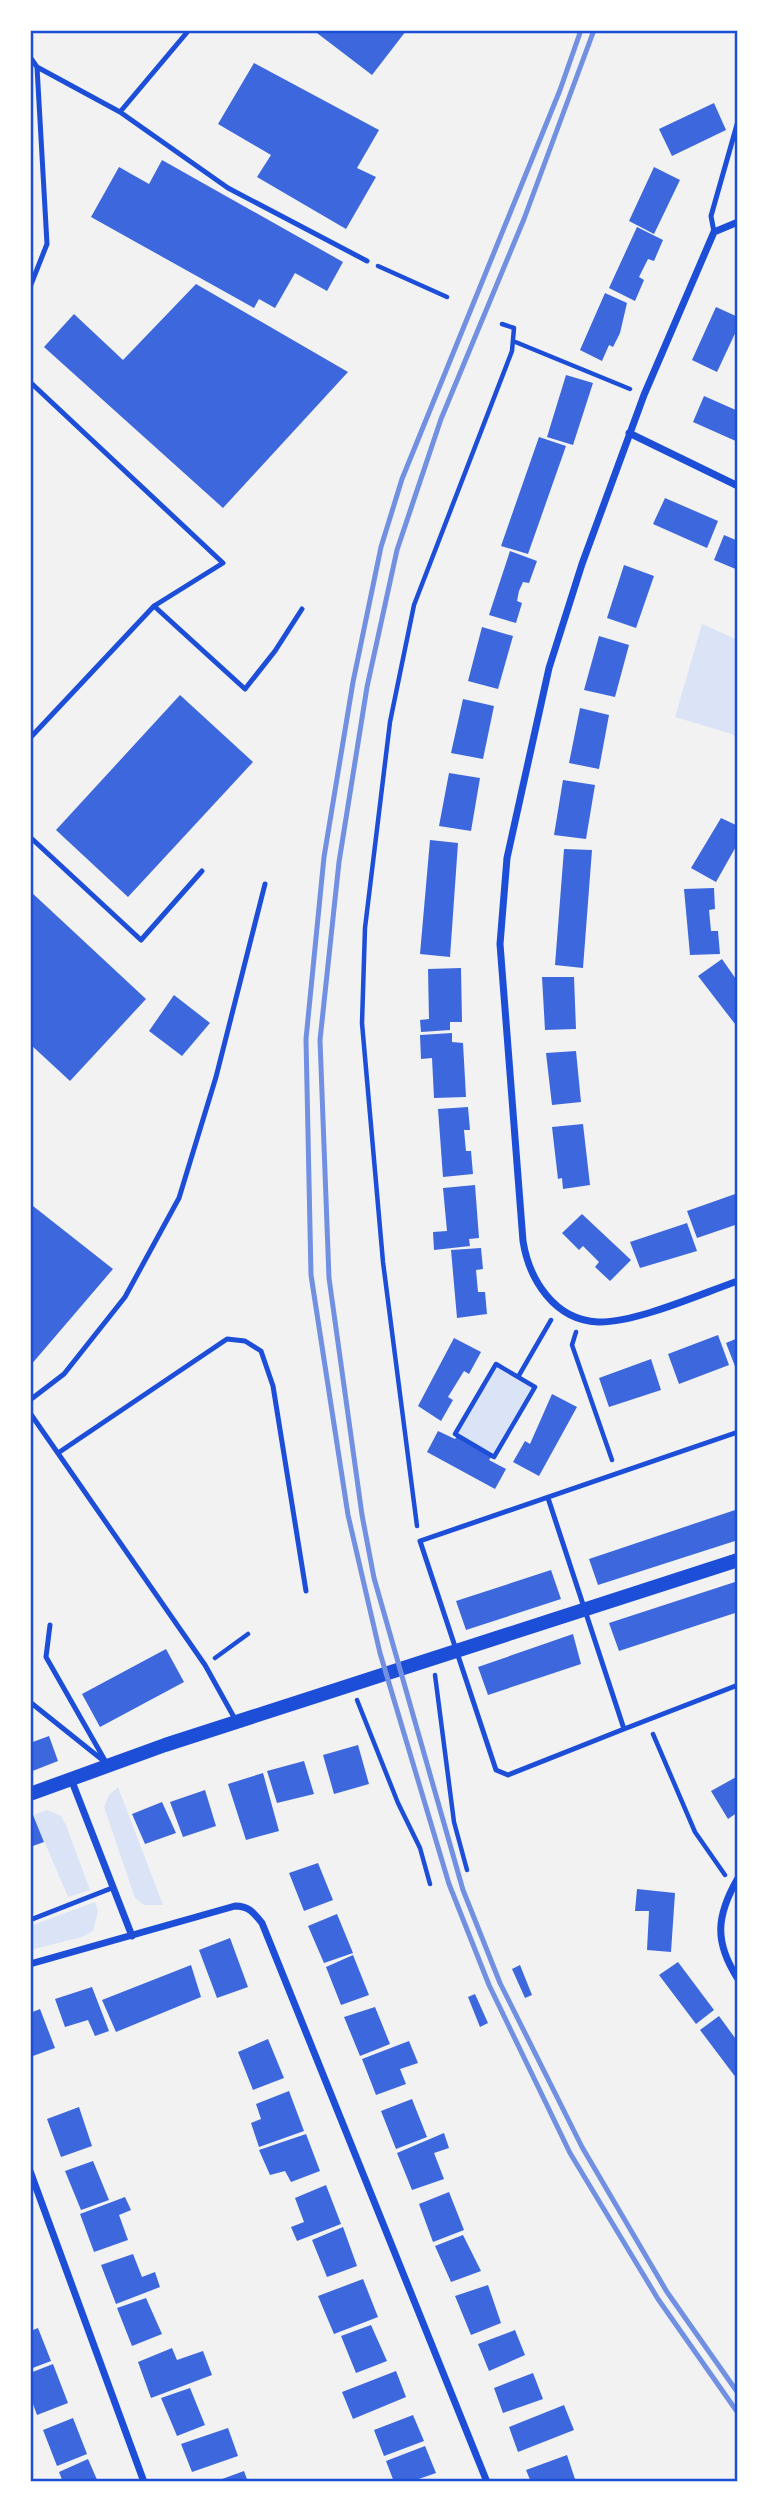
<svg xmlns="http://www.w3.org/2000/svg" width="768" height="2512" viewBox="0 0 768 2512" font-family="Barlow,sans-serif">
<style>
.green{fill:#dbe4f7}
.building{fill:#3d67dc}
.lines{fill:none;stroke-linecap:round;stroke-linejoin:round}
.path{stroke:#1d4ed8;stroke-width:4.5}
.service{stroke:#1d4ed8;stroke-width:5}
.minor{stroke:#1d4ed8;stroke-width:7}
.secondary{stroke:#1d4ed8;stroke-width:14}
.rail{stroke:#7290e2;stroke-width:5}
.neatline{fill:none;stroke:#1d4ed8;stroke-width:2.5}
</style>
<rect width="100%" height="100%" fill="#f2f2f2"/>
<path class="green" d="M702,624L738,640V739L732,734L675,717Z
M496,1364L535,1387L494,1457L455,1434Z
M118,1787L163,1905H144L135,1898L104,1807L109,1795Z
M47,1810L61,1816L66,1825L90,1890L68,1897L33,1815Z
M95,1902L98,1911L93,1931L82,1937L30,1950V1926Z"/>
<path class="building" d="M313,30H404L406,31L372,75Z
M254,63L379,130L357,168L376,177L346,229L257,177L271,155L218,124Z
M714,103L726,130L672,156L659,129Z
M162,160L343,262L327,291L295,273L275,308L259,299L254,308L91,217L119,167L149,184Z
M654,167L680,180L654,234L629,221Z
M637,227L663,240L654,261L648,259L639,277L644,280L635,301L609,288Z
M196,284L348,372L223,508L44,347L74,314L123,360Z
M605,293L627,303L620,333L613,347L609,345L602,361L580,350Z
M716,307L738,317V327L717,372L692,360Z
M566,375L593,383L573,445L547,437Z
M704,396L738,411V442L693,422Z
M539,437L566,446L528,554L501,546Z
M665,498L718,521L707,548L653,524Z
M724,535L738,541V570L714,560Z
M510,551L537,561L529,583L523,582L519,591L517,601L522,603L516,623L489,615Z
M624,565L654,576L636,628L607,618Z
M482,627L513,636L498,689L468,681Z
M599,636L629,645L615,697L584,690Z
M180,695L253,762L128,897L56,830Z
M463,699L494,706L483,759L451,753Z
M580,708L609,715L599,769L569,763Z
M449,773L480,778L471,831L439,826Z
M563,780L595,785L586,839L554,835Z
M721,818L738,826V843L716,882L691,868Z
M430,840L458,843L450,957L420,954Z
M564,849L592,850L583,968L555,965Z
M714,888L715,909L709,910L711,931H718L720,954L690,955L684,889Z
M30,891L146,999L70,1081L30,1044Z
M722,959L738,982V1021L735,1024L698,976Z
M461,968L462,1022H450V1030L421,1032L420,1020L429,1019L428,969Z
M542,977H574L576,1029L545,1030Z
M174,995L210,1023L182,1056L149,1031Z
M452,1033V1042L463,1043L466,1097L434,1098L432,1058L421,1059L420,1035Z
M576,1051L581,1102L552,1105L546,1053Z
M468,1107L470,1130H464L466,1151H471L473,1174L443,1177L438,1109Z
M583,1124L590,1185L563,1189L562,1178L558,1179L552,1127Z
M475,1185L479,1238L469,1239L470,1246L434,1250L433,1232L447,1231L443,1188Z
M738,1193V1224L697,1238L687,1211Z
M33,1206L113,1269L30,1366V1209Z
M582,1214L631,1260L610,1281L595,1267L599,1262L583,1246L579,1250L562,1233Z
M687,1223L697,1251L640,1268L630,1242Z
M481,1248L483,1269L476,1270L478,1292H485L487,1314L457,1318L451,1250Z
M718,1335L729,1365L679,1384L668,1354Z
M454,1338L481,1352L469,1374L464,1371L448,1397L453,1400L441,1421L418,1406Z
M738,1338V1374L726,1343Z
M651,1359L661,1390L609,1407L599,1378Z
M552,1394L577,1407L539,1476L513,1462L525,1441L530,1444Z
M438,1431L455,1439L457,1436L492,1456L489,1460L506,1469L495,1489L427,1452Z
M738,1509V1540L598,1585L589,1559Z
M551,1570L561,1599L466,1630L456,1601Z
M738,1581V1612L619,1651L609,1623Z
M573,1634L581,1664L488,1695L478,1667Z
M166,1649L184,1682L100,1727L82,1694Z
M49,1736L58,1761L30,1772V1743Z
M358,1745L369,1784L334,1794L323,1755Z
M304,1761L314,1794L277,1803L267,1771Z
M263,1773L279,1831L246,1840L228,1784Z
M738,1776V1812L728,1819L711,1791Z
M205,1790L216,1826L183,1837L170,1802Z
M162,1802L176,1833L145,1844L132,1814Z
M33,1815L44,1842L30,1847V1817Z
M318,1863L333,1900L304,1911L289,1873Z
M637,1889L675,1893L671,1952L647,1950L649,1911H635Z
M337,1914L353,1953L324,1963L308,1926Z
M230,1938L248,1987L217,1998L199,1950Z
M353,1955L369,1995L341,2005L326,1967Z
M678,1962L714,2010L696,2024L659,1975Z
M191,1965L201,1997L116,2032L102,2000Z
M520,1965L532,1995L525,1998L512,1969Z
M92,1987L109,2031L95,2036L88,2020L65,2027L55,1999Z
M475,1994L488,2023L480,2027L468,1997Z
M375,2007L390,2044L360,2056L344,2017Z
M40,2009L55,2048L30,2057V2013Z
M719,2016L738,2042L737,2079L700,2030Z
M268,2039L284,2078L253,2090L238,2052Z
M409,2041L418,2063L400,2069L406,2084L376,2095L362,2059Z
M289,2091L304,2131L259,2147L251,2123L261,2119L256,2104Z
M412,2099L427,2137L396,2149L381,2111Z
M79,2107L92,2146L61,2157L47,2119Z
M444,2133L449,2148L434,2153L444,2179L412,2190L397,2153Z
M306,2134L320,2171L291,2182L285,2171L270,2175L259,2150Z
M93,2161L109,2200L81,2210L65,2171Z
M326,2185L341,2224L297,2241L291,2227L304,2222L295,2198Z
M449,2192L464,2230L433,2242L419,2204Z
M125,2197L131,2210L119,2215L128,2240L94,2252L80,2214Z
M343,2227L357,2266L327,2277L312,2240Z
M463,2235L481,2271L451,2282L435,2246Z
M133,2254L142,2277L155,2272L160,2287L116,2304L101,2265Z
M363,2279L378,2317L334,2334L318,2296Z
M488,2285L501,2323L471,2335L455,2296Z
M146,2298L162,2334L132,2346L117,2308Z
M30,2324L33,2330L38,2328L51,2361L30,2369Z
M371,2325L387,2361L356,2373L341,2336Z
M515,2330L525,2355L489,2371L478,2344Z
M172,2348L177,2360L203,2351L212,2375L151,2398L138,2362Z
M53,2364L68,2403L37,2415L30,2396V2373Z
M396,2371L406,2397L353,2419L342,2392Z
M533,2373L543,2399L503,2413L494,2388Z
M190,2388L205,2425L177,2436L161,2398Z
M564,2405L574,2430L518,2452L509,2427Z
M413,2415L424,2441L384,2456L374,2430Z
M73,2418L87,2454L57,2466L43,2430Z
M228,2428L238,2456L192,2472L181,2444Z
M425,2446L436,2473L410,2482H394L386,2461Z
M567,2455L576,2482H531L526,2470Z
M88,2459L98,2482H63L59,2472Z
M244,2471L248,2482H214Z"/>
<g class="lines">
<path class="path" d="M378,266L447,297
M513,341L630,389
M576,1332L572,1345L612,1460
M496,1364L535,1387L494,1457L455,1434Z
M518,1377L551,1320
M417,1526L383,1262L362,1023L365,928L390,722L414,605L512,351L514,328L502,324
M215,1658L248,1634
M435,1675L454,1822L467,1870
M357,1700L398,1803L420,1848L430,1884
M653,1734L695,1832L725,1875"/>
<path class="service" d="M30,57L37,67L120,112L228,188L367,261
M120,112L189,30
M714,232L711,216L738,121
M30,287L47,244L37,67
M30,382L223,563L154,606L30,738
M154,606L245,689L275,651L302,609
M30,837L141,940L202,871
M30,1110V1122
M30,1400L64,1374L125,1297L179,1198L216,1077L265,884
M30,1413L205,1665L235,1719
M58,1453L227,1339L245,1341L261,1351L273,1386L306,1591
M548,1498L624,1729L508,1775L496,1770L420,1541L738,1432
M50,1625L46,1657L107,1764
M30,1702L105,1762
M624,1729L738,1685
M30,1920L112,1888"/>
<path class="minor" d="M738,222L714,232L644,395L582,564L549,668L507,858L500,944L523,1241C529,1279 554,1320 598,1322C636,1323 700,1294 738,1281
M629,433L738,486
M71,1779L132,1936
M738,1878C716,1916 714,1942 738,1979
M30,1964L235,1906C249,1906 254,1913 262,1923L487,2482
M30,2171L144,2482"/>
<path class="secondary" d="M30,1794L165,1745L738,1560"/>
<path class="rail" d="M581,30L560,90L402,479L381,547L353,682L324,857L306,1039L311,1275L348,1515L380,1653L449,1884L489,1985L570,2153L658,2299L738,2413
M594,30L524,219L441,419L397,550L367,687L339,862L320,1040L329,1278L362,1515L374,1578L463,1890L500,1983L582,2147L667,2292L738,2393"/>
</g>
<rect width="768" height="2512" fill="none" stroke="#ffffff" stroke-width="63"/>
<rect x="32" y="32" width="704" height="2448" class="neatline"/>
</svg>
